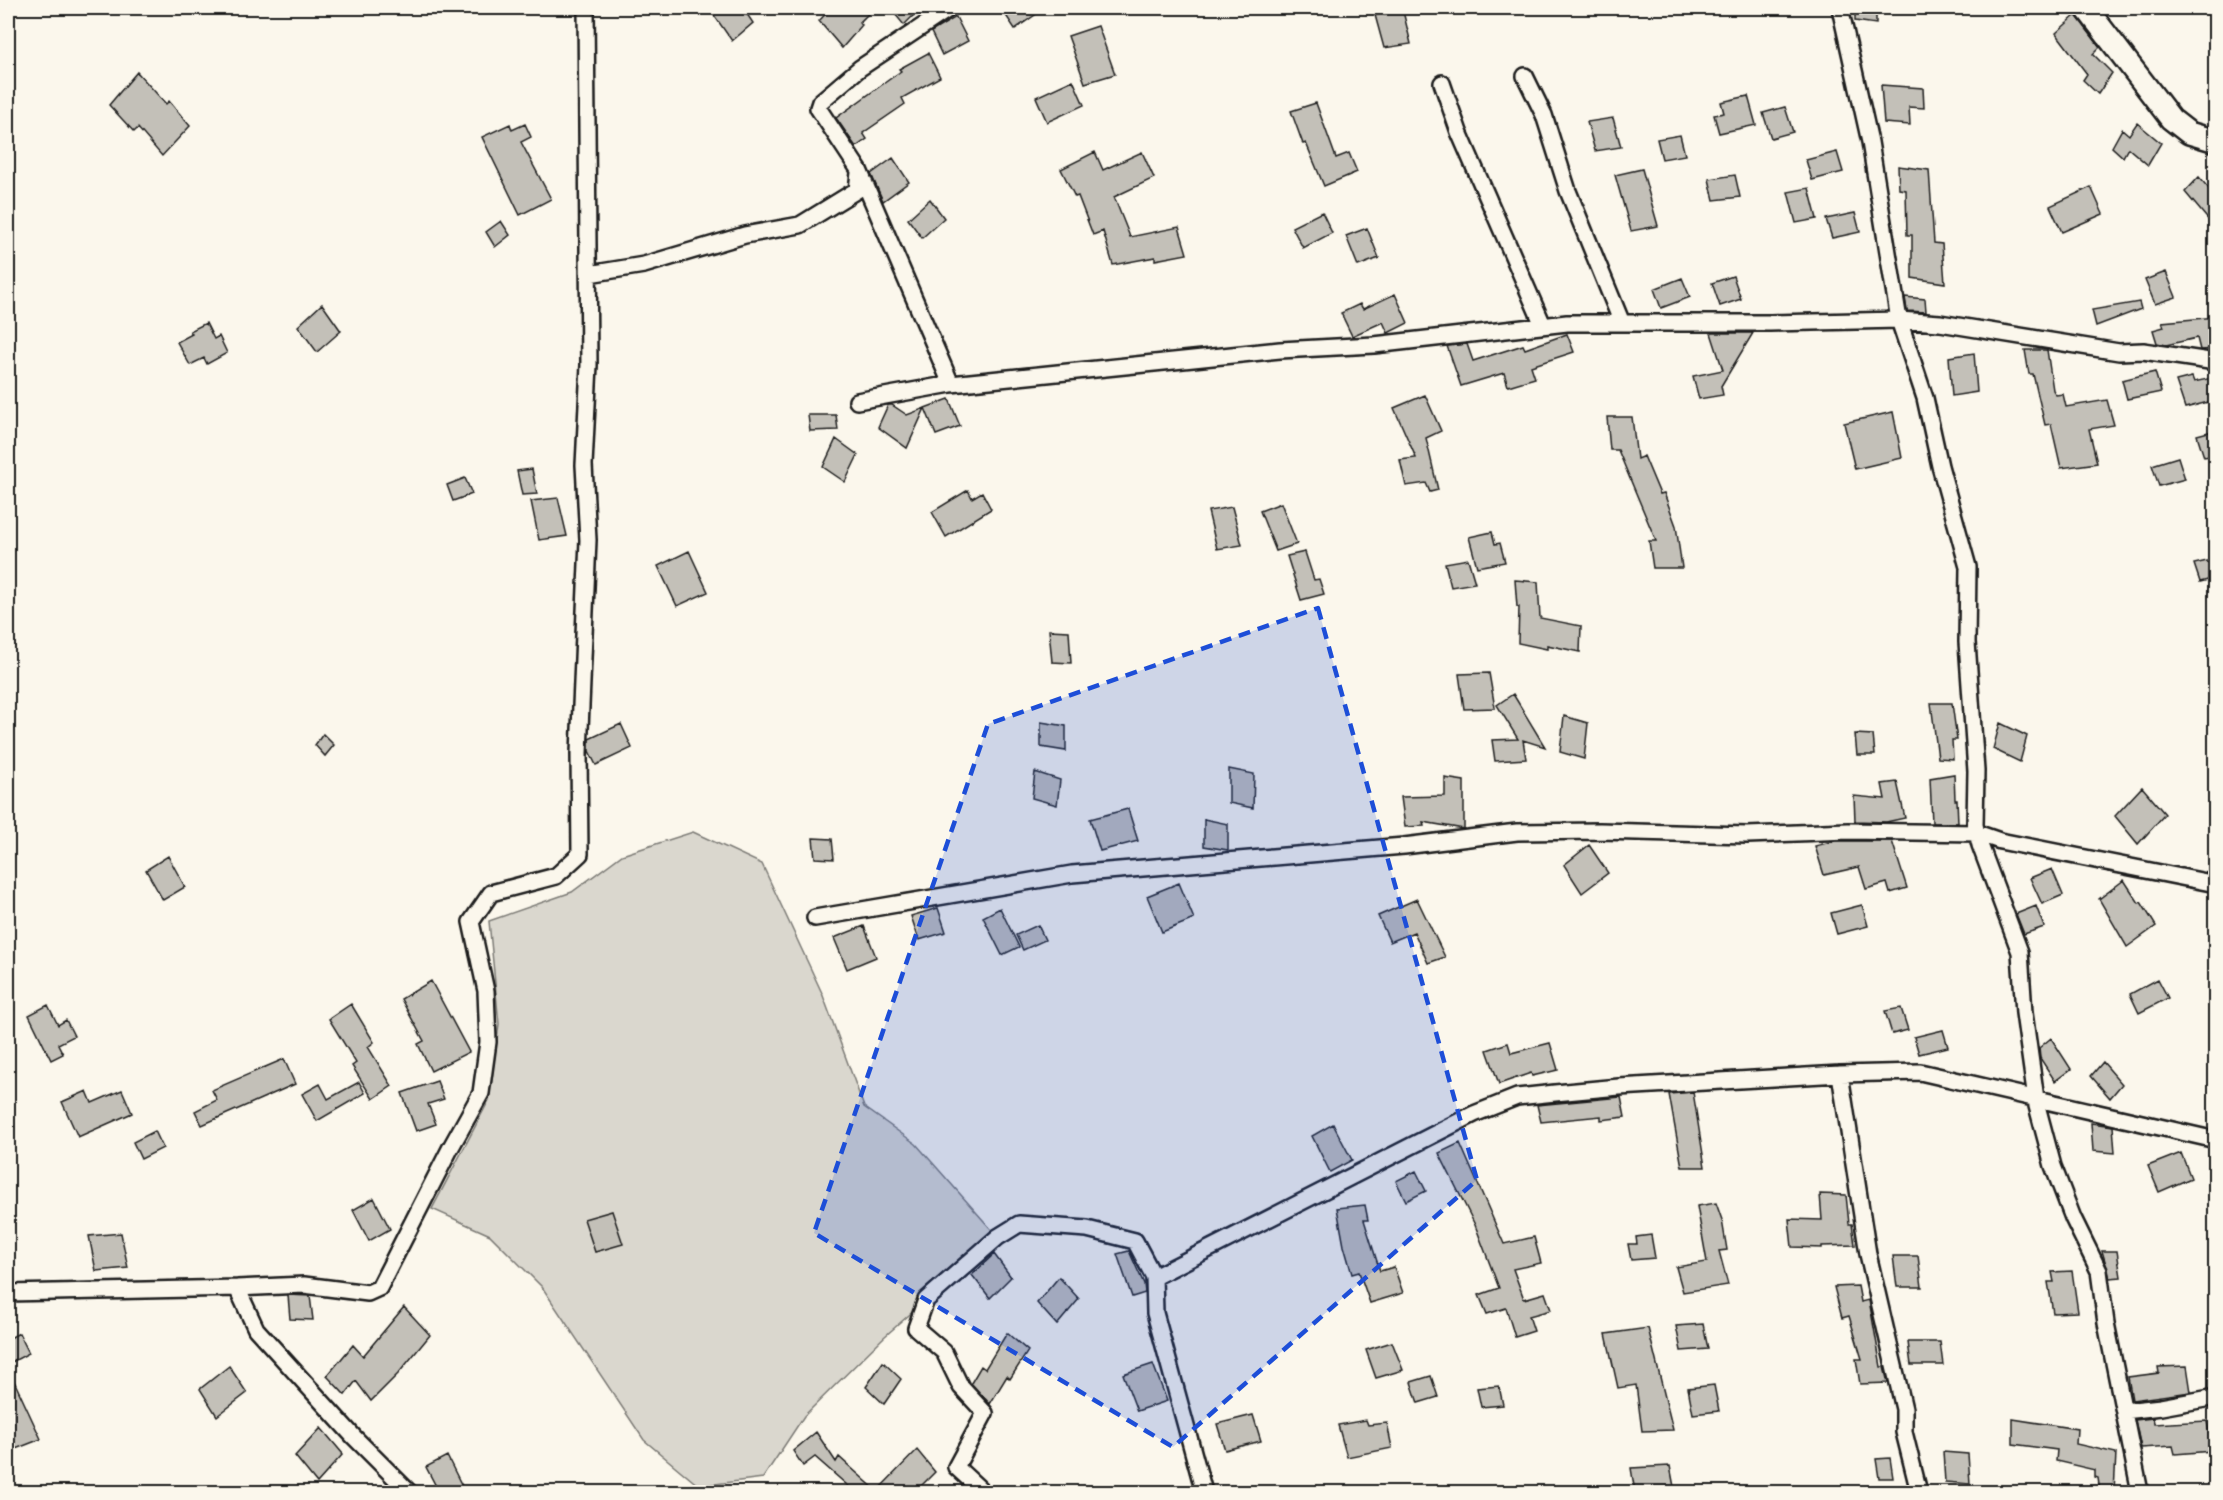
<svg xmlns="http://www.w3.org/2000/svg" width="2223" height="1500" viewBox="0 0 2223 1500" font-family="Itim,sans-serif">
<style>
.green{fill:#dad7ce;stroke:#7b7a75;stroke-width:1.5}
.building{fill:#c3c0b8;stroke:#1c1c1c;stroke-width:1.5}
.lines{fill:none;stroke-linecap:round;stroke-linejoin:round}
.street-casing{stroke:#1c1c1c;stroke-width:20}
.secondary-casing{stroke:#1c1c1c;stroke-width:26}
.street{stroke:#fbf7ec;stroke-width:15}
.secondary{stroke:#fbf7ec;stroke-width:21}
.marked{fill:#1d4ed8;fill-opacity:0.2;stroke:#1d4ed8;stroke-width:4.5;stroke-dasharray:12 8;stroke-linejoin:round}
</style>
<rect width="100%" height="100%" fill="#fbf7ec"/>
<filter id="ink" filterUnits="userSpaceOnUse"><feTurbulence type="fractalNoise" baseFrequency=".0167" numOctaves="2"/><feDisplacementMap in="SourceGraphic" scale="12" xChannelSelector="R" yChannelSelector="G"/><feConvolveMatrix kernelMatrix="1 2 1 2 8 2 1 2 1" color-interpolation-filters="sRGB"/></filter>
<g filter="url(#ink)">
<path class="green" d="M693,832L762,864L822,993L864,1107L916,1144L998,1237L884,1337L804,1416L763,1478L699,1486L644,1440L542,1287L490,1235L432,1209L489,1100L499,1024L489,921L572,892L622,855Z"/>
<path class="building" d="M709,8H743L753,23L732,41Z
M831,8H874L859,23L862,25L842,48L819,21Z
M890,8H921L904,25Z
M1001,8H1045L1015,29Z
M1855,8H1876V24L1855,21Z
M1403,11L1411,44L1384,48L1375,15Z
M2076,15L2100,47L2093,54L2112,73L2098,94L2083,80L2087,74L2056,33Z
M956,17L968,41L942,55L931,32Z
M1098,26L1115,74L1085,83L1068,36Z
M928,53L940,77L902,98L905,104L863,133L867,139L856,147L836,118L901,71L899,69Z
M137,72L166,104L169,101L190,126L162,156L138,128L134,132L109,105Z
M1073,80L1084,105L1047,122L1036,97Z
M1881,85L1923,88L1924,108L1909,107L1910,125L1884,123Z
M1748,96L1756,125L1719,133L1714,115L1724,113L1721,102Z
M1316,103L1336,158L1349,153L1357,172L1324,186L1306,143L1303,144L1291,111Z
M1785,107L1793,132L1771,138L1763,113Z
M1613,118L1621,147L1595,151L1587,122Z
M2137,123L2161,143L2148,165L2128,148L2123,157L2112,147L2122,129L2129,135Z
M510,124L512,130L525,124L531,137L521,142L551,199L520,215L482,137Z
M1680,135L1685,155L1662,159L1657,139Z
M1095,152L1103,170L1142,152L1154,178L1114,197L1130,237L1179,227L1187,254L1155,260V257L1113,265L1103,231L1093,235L1078,196L1075,197L1061,169Z
M1837,152L1843,172L1812,180L1806,160Z
M893,158L909,182L883,201L871,174Z
M1898,166L1929,170L1934,243L1942,244L1945,283L1912,278V235H1907L1906,190L1899,189Z
M1642,169L1658,226L1631,231L1615,175Z
M1735,175L1740,197L1714,200L1709,179Z
M2199,177L2216,197V229L2185,192Z
M2091,187L2103,214L2062,232L2050,206Z
M1809,188L1817,219L1796,223L1788,192Z
M930,199L944,218L922,238L908,219Z
M1322,212L1332,233L1303,248L1292,227Z
M1855,213L1860,232L1832,238L1826,219Z
M501,221L510,235L495,247L486,232Z
M1367,228L1379,258L1358,266L1346,236Z
M2166,272L2176,297L2155,304L2145,280Z
M1733,276L1741,299L1720,306L1712,283Z
M1682,278L1690,297L1661,308L1654,289Z
M1395,294L1408,323L1388,333L1383,322L1352,336L1341,313L1360,304L1363,309Z
M1905,297L1925,299L1926,312L1907,311Z
M2139,302L2141,309L2096,326L2092,310Z
M322,304L341,331L317,352L298,326Z
M2216,317V349L2200,350L2197,338L2166,345L2157,343L2153,330L2164,327L2162,322Z
M206,323L214,339L219,336L227,353L207,364L204,358L190,365L177,342L192,334L190,331Z
M1711,333H1753L1721,386L1723,395L1699,399L1693,376L1723,370Z
M1567,334L1574,352L1531,366L1535,378L1508,386L1504,373L1461,386L1447,346L1467,344L1473,361L1523,345L1525,349Z
M2025,350H2047L2053,390L2056,395L2063,394L2066,407L2107,400L2114,425L2089,429L2097,463L2061,468L2051,424L2045,425L2033,374H2029Z
M1974,353L1977,392L1952,396L1949,357Z
M2155,372L2161,392L2127,399L2122,380Z
M2192,377L2194,382L2212,378L2216,389V400L2185,408L2176,381Z
M1425,395L1441,431L1426,438L1438,490L1430,492L1426,483L1406,486L1400,460L1416,458L1394,408Z
M949,399L960,426L936,435L925,408Z
M888,405H892L907,415L925,408L907,448L878,427Z
M1893,412L1902,458L1855,469L1844,423Z
M808,415H836L838,430L810,431Z
M1607,417H1632L1637,459L1644,456L1660,494L1664,493L1676,526L1682,568H1653L1649,541H1656L1618,450H1610Z
M2216,430V455L2204,457L2197,435Z
M836,439L858,455L845,482L823,467Z
M2178,457L2185,479L2159,486L2152,465Z
M532,469L537,494L522,495L517,471Z
M465,478L472,494L453,501L447,485Z
M968,490L972,498L982,492L991,509L946,537L932,512Z
M558,498L567,536L539,540L531,501Z
M1281,503L1297,544L1276,551L1260,511Z
M1232,507L1242,545L1217,549L1208,511Z
M1492,532L1495,544L1500,543L1505,562L1477,567L1469,537Z
M689,551L708,592L677,606L658,566Z
M1305,552L1314,580L1319,579L1324,594L1301,600L1287,556Z
M1468,559L1475,583L1451,587L1445,563Z
M2216,559V578L2200,582L2194,564Z
M1515,580L1538,582L1540,618L1581,626L1580,652L1547,645V649L1518,643L1519,607H1517Z
M1049,630L1069,631L1071,663L1052,662Z
M1489,673L1495,708L1464,709L1459,674Z
M1513,694L1545,747L1523,740L1526,759L1495,761L1492,740L1518,739L1497,705Z
M1931,703H1952L1957,740H1952L1953,759L1938,758Z
M1564,716L1588,723L1584,759L1560,752Z
M1041,722L1066,726V751L1041,747Z
M2000,723L2027,736L2020,762L1993,749Z
M621,724L632,748L596,765L589,751V739Z
M323,734L334,745L325,756L315,745Z
M1855,734L1873,735L1875,755H1857Z
M1229,769L1254,774L1253,808L1229,803Z
M1035,772L1060,780L1057,805L1032,798Z
M1954,774L1955,800H1957L1958,823H1932L1930,778Z
M1445,778L1464,781V829L1423,822L1424,826L1405,827L1401,797L1445,796Z
M1897,782L1905,818L1886,822L1855,821L1854,796L1885,799L1882,784Z
M2142,787L2165,814L2138,844L2115,816Z
M1128,809L1138,841L1100,851L1090,819Z
M1204,819L1228,824V850L1204,846Z
M813,838L832,839L834,859L815,858Z
M1835,841H1892L1907,888L1890,893L1887,883L1866,889L1859,867L1824,875L1815,846Z
M1589,845L1608,873L1582,893L1564,865Z
M168,856L185,887L163,900L146,870Z
M2052,869L2063,895L2042,904L2030,878Z
M2124,880L2139,903L2141,902L2156,926L2127,947L2099,899Z
M1179,883L1194,919L1162,932L1147,896Z
M1417,899L1445,957L1428,963L1414,932L1390,942L1378,916Z
M1862,905L1868,926L1837,934L1831,913Z
M2036,906L2044,927L2024,934L2016,914Z
M938,908L946,932L919,940L911,916Z
M1000,908L1019,947L1002,955L983,917Z
M1038,925L1045,940L1023,950L1016,935Z
M864,926L876,957L847,969L834,938Z
M2158,979L2168,998L2139,1013L2130,994Z
M431,981L469,1052L431,1071L418,1044L424,1041L401,999Z
M351,1004L374,1042L368,1047L392,1086L373,1099L352,1066L356,1063L329,1019Z
M48,1005L58,1025L66,1020L74,1036L58,1044L63,1054L51,1060L29,1015Z
M1901,1008L1908,1030L1892,1034L1885,1011Z
M1943,1030L1948,1047L1919,1054L1914,1037Z
M2051,1038L2071,1069L2055,1081L2040,1058L2039,1048Z
M1508,1043L1511,1053L1550,1043L1558,1070L1532,1076L1531,1073L1499,1084L1487,1050Z
M284,1059L295,1084L202,1125L195,1111L217,1100L212,1090Z
M2103,1062L2122,1084L2110,1098L2091,1076Z
M437,1081L444,1099L428,1104L436,1124L416,1131L402,1093Z
M359,1082L365,1093L317,1121L302,1094L320,1084L328,1099Z
M122,1090L132,1113L78,1137L62,1102L87,1091L92,1103Z
M1693,1092L1705,1167H1682L1669,1094Z
M1621,1097L1625,1117L1601,1120V1116L1541,1122L1537,1105Z
M2091,1123L2113,1126L2115,1153L2093,1151Z
M1333,1124L1352,1160L1330,1172L1312,1136Z
M155,1131L163,1148L141,1159L133,1142Z
M1460,1143L1504,1244L1534,1237L1541,1263L1513,1269L1524,1299L1545,1293L1551,1310L1529,1316L1534,1331L1515,1337L1506,1308L1487,1314L1479,1295L1499,1288L1475,1225L1439,1153Z
M2181,1153L2191,1178L2159,1192L2148,1166Z
M1416,1171L1426,1191L1406,1201L1396,1181Z
M1820,1194L1846,1195L1849,1224H1852L1855,1245L1822,1246V1248L1792,1247L1789,1219L1822,1220Z
M374,1198L390,1229L369,1241L353,1210Z
M1716,1203L1722,1220L1727,1250L1719,1251L1728,1285L1683,1292L1676,1267L1707,1262L1697,1206Z
M1365,1205L1368,1220H1364L1380,1271L1394,1267L1403,1293L1370,1303L1359,1272L1352,1274L1344,1246L1337,1208Z
M612,1211L623,1244L595,1252L584,1219Z
M121,1233L128,1268L96,1271L89,1236Z
M1651,1235L1655,1258L1631,1260L1628,1244H1637L1636,1237Z
M1129,1251L1144,1284L1145,1293L1132,1297L1117,1254Z
M2102,1251H2117L2121,1277L2110,1278Z
M994,1254L1011,1277L990,1298L972,1275Z
M1893,1256H1918L1922,1287H1897Z
M2072,1271L2078,1312L2053,1313L2048,1282H2054L2052,1272Z
M1059,1277L1079,1299L1057,1325L1037,1303Z
M1858,1286L1861,1302L1869,1300L1881,1367H1884L1888,1383L1860,1384L1856,1359H1862L1849,1316L1842,1318L1834,1287Z
M288,1295L310,1296L313,1320L290,1319Z
M404,1307L430,1335L398,1374L371,1401L356,1381L345,1395L327,1376L353,1345L363,1356Z
M1703,1324L1708,1349L1681,1351L1676,1326Z
M1648,1328L1673,1430L1642,1431L1636,1385L1618,1388L1606,1334Z
M19,1333L29,1353L8,1364V1339Z
M1007,1333L1028,1351L1010,1379L1007,1376L990,1404L971,1383L981,1366L985,1369Z
M1392,1342L1403,1370L1376,1378L1366,1350Z
M1908,1342H1940L1943,1365H1911Z
M883,1362L901,1379L884,1404L866,1387Z
M1153,1364L1167,1401L1137,1411L1123,1374Z
M229,1366L247,1393L217,1416L200,1389Z
M2187,1366L2191,1392L2132,1400L2128,1377L2159,1373L2158,1367Z
M8,1368L41,1439L8,1452Z
M1431,1376L1438,1397L1418,1403L1411,1382Z
M1714,1385L1719,1411L1693,1414L1688,1388Z
M1499,1386L1503,1405L1481,1407L1477,1388Z
M1253,1415L1261,1441L1225,1450L1217,1424Z
M2153,1418L2154,1424L2207,1421L2212,1451L2175,1454L2173,1446L2141,1448L2135,1420Z
M2013,1419L2077,1429L2076,1444L2116,1453L2114,1492H2100L2098,1478L2095,1477V1470L2056,1461L2057,1450L2013,1444Z
M1366,1420L1368,1425L1387,1423L1392,1448L1347,1457L1338,1425Z
M321,1428L343,1454L317,1483L295,1456Z
M816,1432L836,1462L839,1457L877,1491L917,1450L935,1472L915,1492H855L815,1457L803,1466L793,1451Z
M1943,1452L1968,1454L1970,1484L1945,1482Z
M447,1456L465,1492H439L426,1467Z
M1890,1458L1893,1478H1879L1876,1459Z
M1670,1466L1675,1492H1635L1631,1468Z"/>
<g class="lines">
<g class="street-casing">
<path id="street" d="M950,8L860,68L820,102L818,108L859,170L951,384
M1840,8L1870,142L1899,320L1925,398L1940,466L1968,567L1967,642L1976,771L1975,825L1980,845L2020,952L2024,1013L2037,1106L2053,1166L2073,1218L2099,1271L2106,1323L2140,1492
M1525,76L1544,115L1568,191L1622,323
M1442,83L1459,132L1543,325
M589,274L644,265L745,235L800,225L857,190L859,173
M857,401L951,384L1280,350L1374,345L1567,323H1770L1899,320L1940,323L2119,352L2143,351L2216,362
M815,918L1072,874L1404,846L1517,832L1600,831L1747,835L1848,831L1977,833L2000,841L2216,884
M1840,1074L1868,1254L1904,1409V1432L1919,1492
M1154,1277L1474,1114L1517,1097L1555,1093L1619,1087L1840,1074L1920,1072L2216,1140
M237,1288L256,1329L354,1437L409,1492
M8,1293L237,1288L304,1285L368,1293L379,1288L451,1147L481,1093L488,1042L486,991L471,922L491,893L556,876L580,854L579,753L588,540L584,465L589,365L586,8
M2124,1411L2161,1407L2216,1397
M983,1492L956,1467L985,1413L961,1387L944,1352L916,1328L926,1300L998,1237L1019,1224L1087,1229L1135,1241L1154,1277L1155,1313L1204,1492"/>
</g>
<g class="secondary-casing">
<path id="secondary" d="M2086,8L2171,119L2189,133L2216,141"/>
</g>
<use href="#street" class="street"/>
<use href="#secondary" class="secondary"/>
</g>
</g>
<path class="marked" d="M1318,608L1477,1180L1173,1447L814,1233L988,724Z"/>
<rect width="2223" height="1500" fill="none" stroke="#fbf7ec" stroke-width="30"/>
<rect x="15" y="15" width="2193" height="1470" fill="none" stroke="#1c1c1c" stroke-width="2" filter="url(#ink)"/>
</svg>
